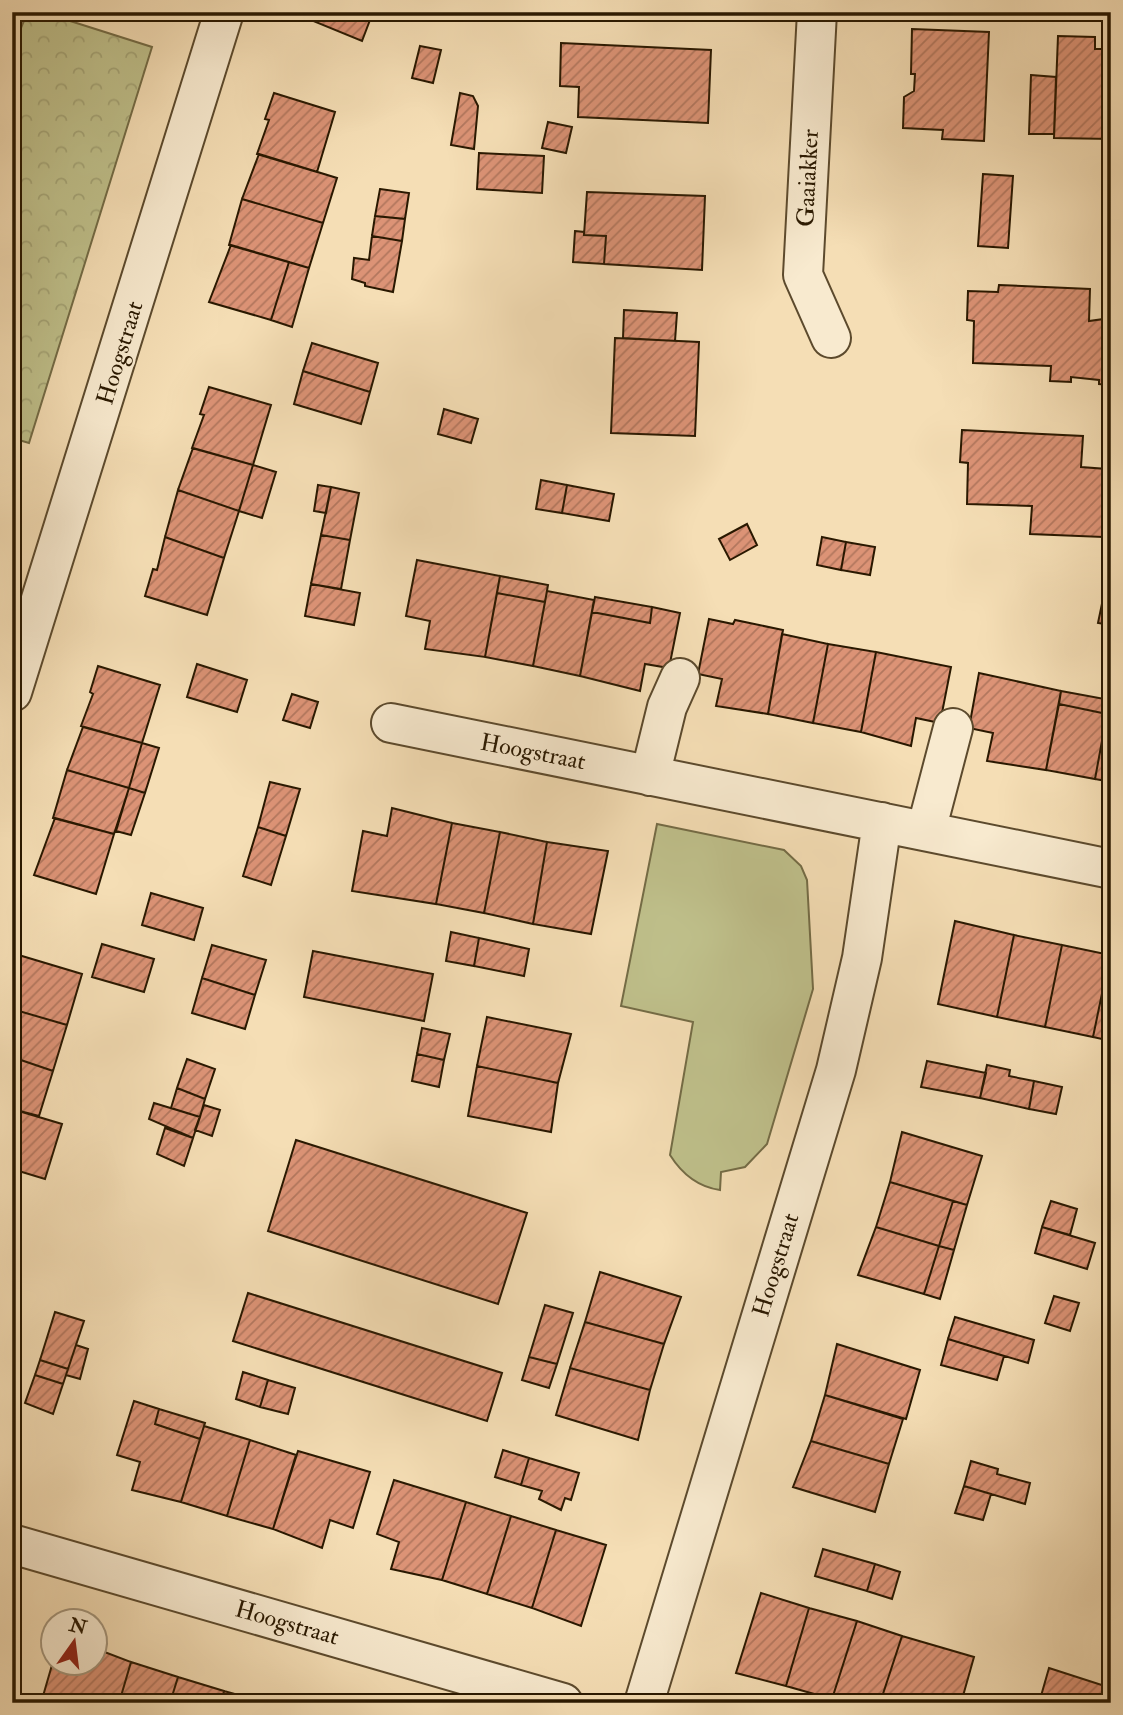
<svg xmlns="http://www.w3.org/2000/svg" width="1123" height="1715" viewBox="0 0 1123 1715" font-family="'IM FELL Double Pica',serif">
<style>
.grass{fill:#bfc08b;stroke:#746c46;stroke-width:2}
.forest{fill:url(#forest-crowns);stroke:#746c46;stroke-width:2}
.building{fill:url(#building-hatch);stroke:#291800;stroke-width:2}
.lines{fill:none;stroke-linecap:round;stroke-linejoin:round}
.minor-casing{stroke:#5c4a2d;stroke-width:42}
.minor{stroke:#f8eacf;stroke-width:38}
.labels{text-anchor:middle;dominant-baseline:central;stroke-width:5;stroke-linejoin:round;paint-order:stroke}
.street-label{font-size:24px;fill:#291800;stroke:#f8eacf}
</style>
<defs>
<pattern id="forest-crowns" width="20" height="18" patternUnits="userSpaceOnUse" patternTransform="scale(1.75)"><rect width="20" height="18" fill="#bfc08b"/><path d="M2 6a3 3 0 1 1 6 0M12 15a3 3 0 1 1 6 0" fill="none" stroke="#a4a476"/></pattern>
<pattern id="building-hatch" width="6" height="6" patternUnits="userSpaceOnUse" patternTransform="scale(1.75)"><rect width="6" height="6" fill="#dc9376"/><path d="M-1 1l2-2M0 6l6-6M5 7l2-2" fill="none" stroke="#b2775e"/></pattern>
</defs>
<rect width="100%" height="100%" fill="#f5deb5"/>
<filter id="stains"><feTurbulence type="fractalNoise" baseFrequency=".00286" numOctaves="4"/><feColorMatrix values="0 0 0 0 .2 0 0 0 0 .09 0 0 0 0 .02 0 0 0 .5 -.17"/></filter>
<radialGradient id="worn" r=".72"><stop offset=".6" stop-color="#630" stop-opacity="0"/><stop offset="1" stop-color="#630" stop-opacity=".3"/></radialGradient>
<path class="grass" d="M657,824L784,850L801,866L807,880L813,989L767,1144L745,1167L721,1172L720,1190C698,1187 682,1174 670,1155L693,1022L621,1006Z"/>
<path class="forest" d="M45,13L152,47L29,443L12,438V50L25,18Z"/>
<path class="building" d="M302,12H373L362,41L301,16Z
M426,12H456L455,17Z
M912,29L989,32L984,141L942,139L943,130L903,128L904,97L914,91L915,74H911Z
M1058,36L1095,37V49H1111V139L1054,138Z
M561,43L711,50L708,123L578,117L579,87L560,86Z
M420,46L441,50L433,83L412,78Z
M1031,75L1056,77L1054,134H1029Z
M274,93L335,112L317,172L257,154L269,120L265,119Z
M460,93L473,96L478,106L474,149L451,145Z
M548,122L572,127L566,153L542,148Z
M479,153L544,156L542,193L477,189Z
M259,154L337,178L323,223L242,199Z
M983,174L1013,176L1008,248L978,246Z
M380,189L409,193L405,219L375,216Z
M587,192L705,196L702,270L604,264L606,236L584,235Z
M242,199L323,223L309,268L229,245Z
M375,216L405,219L402,241L372,236Z
M575,231L584,232V235L606,236L604,264L573,262Z
M372,236L402,241L393,292L365,286V283L352,279L354,258L369,260Z
M231,245L289,262L271,320L209,302Z
M289,262L309,268L292,327L271,320Z
M999,285L1090,289L1089,321L1111,318V385L1099,384V380L1071,377V382L1050,381L1051,366L973,363L974,321L967,320L968,291L998,292Z
M624,310L677,313L675,341L623,338Z
M615,338L699,342L695,436L611,433Z
M312,343L378,363L370,392L303,371Z
M303,371L370,392L361,424L294,404Z
M209,387L271,405L253,465L192,448L204,415L200,414Z
M444,409L478,419L471,443L438,434Z
M962,430L1083,436L1081,467L1107,469L1103,537L1030,534L1032,506L967,504L968,463L960,462Z
M193,448L253,465L239,511L178,490Z
M253,465L276,472L262,518L239,511Z
M541,480L567,485L562,513L536,509Z
M318,485L331,487L326,513L314,511Z
M567,485L614,494L609,521L562,513Z
M331,487L359,493L350,540L321,535Z
M178,490L239,511L224,558L165,537Z
M747,524L757,545L730,560L719,539Z
M321,535L350,540L341,589L311,584Z
M165,537L224,558L207,615L145,596L153,569L157,570Z
M822,537L846,542L841,570L817,565Z
M846,542L875,547L870,575L841,570Z
M417,560L500,576L485,657L425,649L430,621L406,616Z
M500,576L548,585L545,602L497,593Z
M311,584L360,593L354,625L305,616Z
M547,591L594,600L580,676L533,666Z
M497,593L545,602L533,666L485,657Z
M1104,594L1111,596V625L1098,623Z
M595,597L652,607L650,623L592,612Z
M652,607L680,613L669,668L645,664L640,691L580,676L592,612L650,623Z
M709,619L733,624L735,620L783,630L768,714L716,706L722,679L698,674Z
M782,634L828,644L813,723L768,714Z
M828,644L876,652L861,732L813,723Z
M876,652L951,667L940,723L916,718L911,746L861,732Z
M197,664L247,680L237,712L187,697Z
M98,666L160,685L142,743L81,726L93,694L90,692Z
M979,673L1061,691L1046,770L987,761L993,733L969,728Z
M1061,691L1110,700L1107,714L1059,704Z
M292,694L318,702L310,728L283,720Z
M1109,703H1111V782L1095,779Z
M1059,704L1107,714L1095,779L1046,770Z
M83,727L142,743L129,788L67,770Z
M142,743L159,748L145,793L129,788Z
M67,770L129,788L114,834L53,818Z
M270,782L300,789L286,836L258,827Z
M129,788L145,793L131,835L116,831Z
M392,808L452,823L436,904L352,891L363,831L387,836Z
M55,818L114,834L96,894L34,875Z
M452,823L500,832L484,913L436,904Z
M258,827L286,836L271,885L243,876Z
M500,832L547,842L533,924L484,913Z
M547,842L608,851L591,934L533,924Z
M151,893L203,908L194,940L142,925Z
M955,921L1014,935L997,1017L938,1004Z
M451,932L479,938L474,966L446,961Z
M1014,935L1062,945L1045,1027L997,1017Z
M479,938L529,949L524,976L474,966Z
M102,944L154,959L144,992L92,977Z
M212,945L266,960L255,995L202,978Z
M1062,945L1110,955L1093,1037L1045,1027Z
M313,951L433,974L424,1021L304,997Z
M12,953L82,974L67,1025L12,1009Z
M1110,955H1111V1041L1093,1037Z
M202,978L255,995L245,1029L192,1013Z
M12,1009L67,1025L53,1071L12,1057Z
M487,1017L571,1034L558,1083L477,1066Z
M422,1028L450,1034L444,1060L417,1054Z
M417,1054L444,1060L439,1087L412,1081Z
M12,1057L53,1071L39,1116L12,1109Z
M187,1059L215,1069L205,1099L177,1088Z
M927,1061L986,1073L980,1098L921,1087Z
M987,1065L1010,1070L1009,1076L1034,1081L1029,1109L980,1098Z
M477,1066L558,1083L551,1132L468,1116Z
M1034,1081L1062,1087L1056,1114L1029,1109Z
M177,1088L205,1099L200,1117L171,1108Z
M154,1103L200,1117L193,1138L149,1119Z
M204,1105L220,1110L212,1136L195,1130Z
M12,1109L62,1124L45,1179L12,1169Z
M165,1128L193,1138L184,1166L157,1154Z
M902,1132L982,1156L967,1205L890,1182Z
M296,1140L527,1213L498,1304L268,1231Z
M890,1182L953,1201L939,1246L876,1227Z
M953,1201L967,1205L954,1250L939,1246Z
M1051,1201L1077,1209L1070,1235L1042,1227Z
M876,1227L939,1246L924,1294L858,1275Z
M1042,1227L1095,1243L1087,1269L1035,1253Z
M939,1246L954,1250L940,1299L924,1294Z
M600,1272L681,1297L664,1344L585,1322Z
M248,1293L502,1373L487,1421L233,1341Z
M1054,1296L1079,1303L1070,1331L1045,1323Z
M12,1302L18,1304L12,1324Z
M545,1305L573,1313L557,1364L529,1357Z
M55,1312L84,1321L68,1369L40,1360Z
M955,1317L1034,1340L1028,1363L948,1339Z
M585,1322L664,1344L650,1390L570,1368Z
M948,1339L1004,1356L997,1380L941,1365Z
M837,1344L920,1370L906,1419L825,1395Z
M76,1345L88,1349L80,1379L66,1375Z
M529,1357L557,1364L549,1388L522,1380Z
M40,1360L68,1369L63,1384L35,1375Z
M570,1368L650,1390L638,1440L556,1415Z
M243,1372L268,1380L260,1407L236,1399Z
M35,1375L63,1384L53,1414L25,1403Z
M268,1380L295,1388L288,1414L260,1407Z
M825,1395L903,1419L889,1464L811,1441Z
M134,1401L159,1409L155,1424L200,1439L181,1502L132,1490L140,1462L117,1455Z
M159,1409L205,1423L200,1439L155,1424Z
M204,1426L250,1440L227,1516L181,1502Z
M250,1440L296,1455L273,1529L227,1516Z
M811,1441L889,1464L875,1512L793,1487Z
M503,1450L529,1458L521,1485L495,1477Z
M298,1451L370,1472L353,1528L330,1520L322,1548L273,1529Z
M529,1458L579,1473L571,1500L565,1498L561,1510L539,1499L542,1491L521,1485Z
M971,1461L998,1469L997,1474L1030,1483L1025,1504L964,1486Z
M394,1480L466,1502L442,1580L391,1569L399,1542L377,1534Z
M964,1486L991,1494L983,1520L955,1513Z
M466,1502L511,1516L487,1594L442,1580Z
M511,1516L556,1530L532,1608L487,1594Z
M556,1530L606,1545L581,1626L532,1608Z
M823,1549L875,1564L867,1591L815,1576Z
M875,1564L900,1572L892,1599L867,1591Z
M761,1593L809,1608L786,1686L736,1673Z
M809,1608L857,1621L832,1699L786,1686Z
M857,1621L902,1636L880,1703H844L832,1699Z
M902,1636L974,1657L961,1703H880Z
M94,1648L131,1662L119,1703H41L52,1665L75,1672L78,1662H94Z
M131,1662L178,1677L170,1703H119Z
M1049,1668L1111,1688V1703H1039Z
M178,1677L224,1691L221,1703H170Z
M224,1691L249,1698L250,1696L274,1703H221Z"/>
<g class="lines">
<g class="minor-casing">
<path id="minor" d="M817,12L803,275L831,338
M12,692L224,12
M391,723L1111,869
M650,776L667,707L680,678
M926,831L953,728
M12,1544L563,1703
M644,1703L836,1070L862,958L882,822"/>
</g>
<use href="#minor" class="minor"/>
</g>
<g class="labels">
<g class="street-label">
<text transform="translate(808 178) rotate(-87)">Gaaiakker</text>
<text transform="translate(120 353) rotate(-73)">Hoogstraat</text>
<text transform="translate(533 752) rotate(11)">Hoogstraat</text>
<text transform="translate(776 1265) rotate(-73)">Hoogstraat</text>
<text transform="translate(287 1623) rotate(16)">Hoogstraat</text>
</g>
</g>
<rect width="1123" height="1715" fill="none" stroke="#f5deb5" stroke-width="42"/>
<rect x="14" y="14" width="1095" height="1687" fill="none" stroke="#291800" stroke-width="3.5"/>
<rect x="21" y="21" width="1081" height="1673" fill="none" stroke="#291800" stroke-width="2"/>
<g transform="translate(74 1642) rotate(14)"><circle r="33" fill="#f8eacf" stroke="#a5967c" stroke-width="2"/>
<path d="M0-5L12 26L0 18L-12 26Z" fill="#8f2418"/>
<text y="-10" font-size="19" font-weight="bold" text-anchor="middle" fill="#291800">N</text>
</g>
<rect width="100%" height="100%" filter="url(#stains)"/>
<rect width="100%" height="100%" fill="url(#worn)"/>
</svg>
